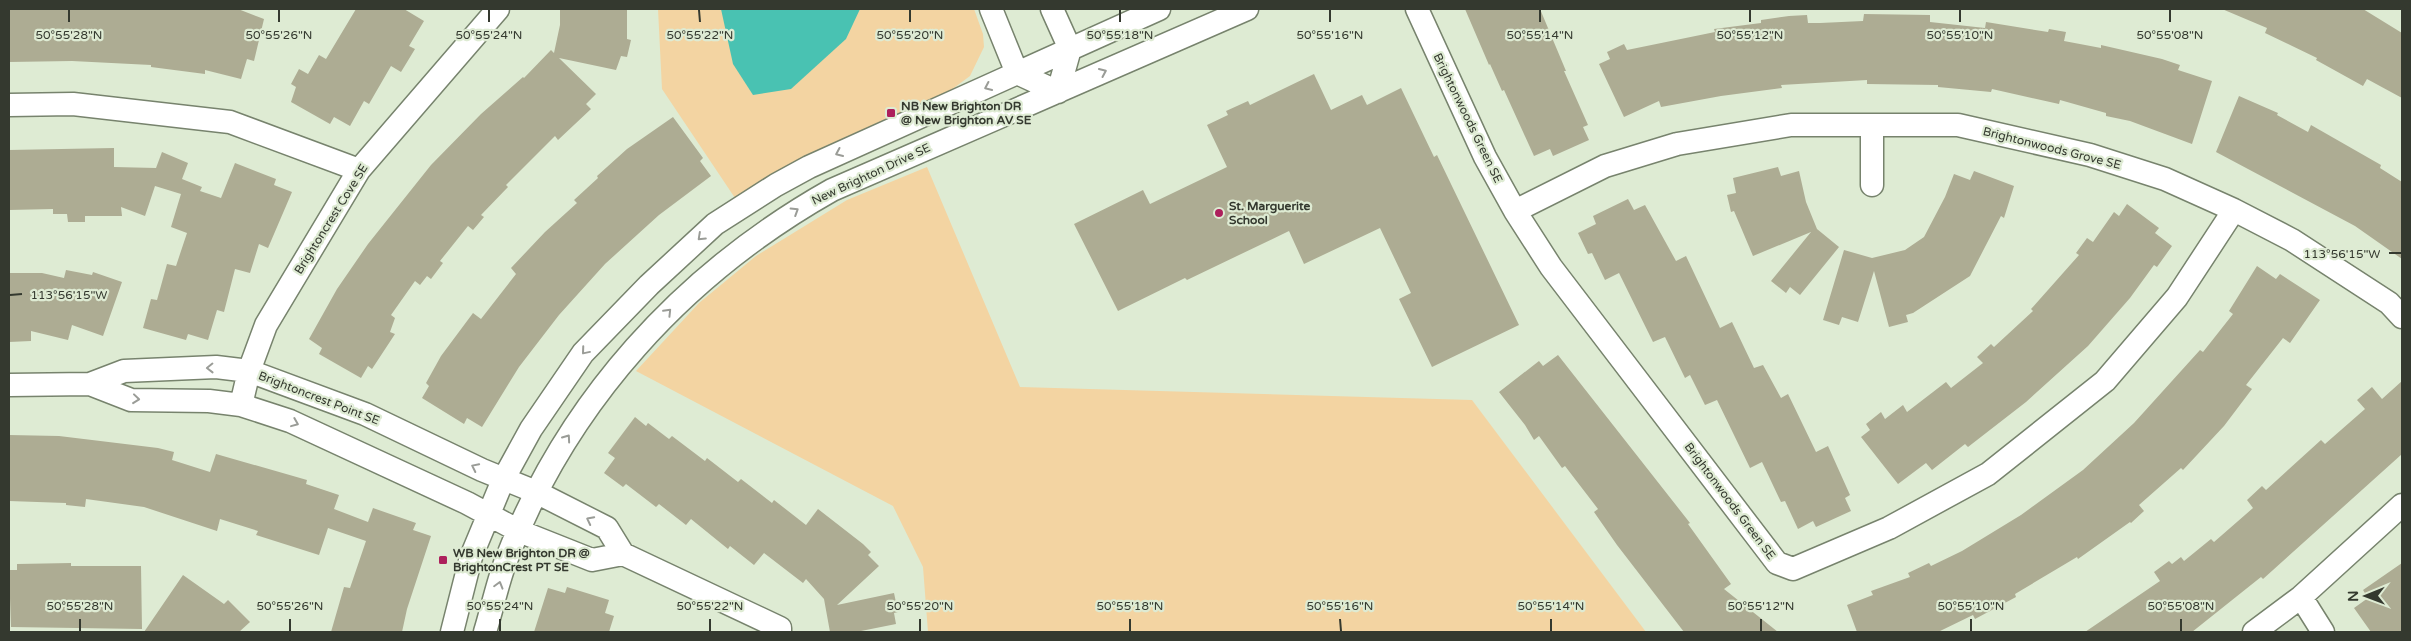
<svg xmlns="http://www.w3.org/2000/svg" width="2411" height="641" viewBox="0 0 2411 641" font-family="'Varela Round',sans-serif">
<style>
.green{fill:#f3d4a2}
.water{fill:#49c2b2}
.building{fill:#adac93}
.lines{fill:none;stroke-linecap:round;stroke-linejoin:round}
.minor-casing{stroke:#77836d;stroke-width:25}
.minor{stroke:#fff;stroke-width:22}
.oneway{stroke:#9a9c97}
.ticks{fill:none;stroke:#34392f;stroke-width:2}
.poi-dot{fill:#ad205c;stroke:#deebd3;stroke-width:2}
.labels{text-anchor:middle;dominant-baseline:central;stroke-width:4.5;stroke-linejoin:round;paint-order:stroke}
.poi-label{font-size:12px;font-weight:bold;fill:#34392f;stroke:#deebd3;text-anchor:start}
.street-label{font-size:12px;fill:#34392f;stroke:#deebd3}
.ticks-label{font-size:12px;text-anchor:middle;fill:#34392f;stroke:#deebd3;stroke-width:4.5;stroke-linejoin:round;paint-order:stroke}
</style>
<rect width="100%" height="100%" fill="#deebd3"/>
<path class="green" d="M658,9H974L983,34L984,47L970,76L947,93L825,147L735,198L662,89Z
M927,167L1020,387L1472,400L1646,632H928L923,567L893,506L636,371L699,303L756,256L847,200Z"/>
<path class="water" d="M721,9H860L846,39L791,89L753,95L733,64Z"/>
<path class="building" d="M9,9H238L264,19L254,61L247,59L241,79L205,70V74L151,67V65L72,61L9,62Z
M356,9H404L424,21L409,46L415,49L401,72L391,66L369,104L364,101L350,126L334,117L330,124L291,102L296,87L291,84L299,69L308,74L319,55L326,59Z
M560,9H627V39L631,40L627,57L621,56L616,70L559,58L596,94L586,104L591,109L558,140L555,136L506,185L508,187L481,215L484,217L473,230L468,226L440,261L443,263L431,279L427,276L420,285L415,281L391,315L395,318L390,332L395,334L372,369L368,366L361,378L319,354L322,348L309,339L337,289L368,244L431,165L481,114L523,77L524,78L551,50L554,53L560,25Z
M1465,9H1540L1566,71H1564L1588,125L1583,127L1589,140L1553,156L1550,149L1534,156L1504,90L1502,91L1490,64L1489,65Z
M2222,9H2363L2402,33V98L2367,79L2363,86L2316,60L2317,58L2265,33L2267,28Z
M1864,14L1930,15V22L1985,28L1986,22L2048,32L2049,29L2066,32L2064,41L2101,48V45L2162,59L2180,65L2178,70L2212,81L2192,144L2130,121L2106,116V113L2060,100L2059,104L1992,89L1991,92L1938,87V85L1867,84V80L1781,85L1782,88L1721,96L1661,107L1659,101L1624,117L1599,64L1610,59L1607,52L1624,44L1627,50L1715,32L1714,29L1761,23V20L1789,16L1807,15L1808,23H1820L1863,21Z
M1314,74L1331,110L1362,95L1367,105L1401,88L1434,157L1437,155L1519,325L1432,367L1399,299L1411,293L1380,228L1304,264L1289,231L1187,280L1185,278L1118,311L1074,224L1143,190L1150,204L1227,167L1207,125L1228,115L1226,111L1248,101L1250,105Z
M2239,96L2278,113L2277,115L2308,132L2311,125L2381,165L2380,168L2402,182V259L2355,226L2216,152Z
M673,117L703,158L700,161L711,176L659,215L605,264L559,315L519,367L482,427L467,418L464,424L422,398L429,386L426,383L441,356L473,313L481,319L516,274L511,268L545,232L577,203L574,200L598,178L597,176L627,149Z
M114,148V167L156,168L162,152L188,163L182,179L202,187L200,191L221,198L235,163L276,179L274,185L292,192L268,248L259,244L250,273L235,269L224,312L217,310L208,340L188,334L186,340L143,328L151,299L157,300L167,264L176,266L187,233L171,227L181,194L155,186L145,216L121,207L122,216H85V222H68L67,214H53V209L9,210V150Z
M1778,167L1781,176L1799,171L1806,202L1817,229L1839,247L1800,295L1790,287L1786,293L1771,281L1811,232L1753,256L1734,211L1731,212L1727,195L1736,193L1733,178Z
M1974,171L2014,186L2004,218L2001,216L1970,276L1913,313L1906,315L1908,322L1889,327L1874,271L1858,322L1842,317L1839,325L1823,320L1844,250L1872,258L1905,250L1924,237L1945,197L1954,174L1970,180Z
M1628,199L1634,210L1645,205L1676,261L1686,256L1720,328L1732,322L1754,368L1763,365L1781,398L1788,394L1816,452L1828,446L1850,495L1845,498L1851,511L1816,527L1813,521L1798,529L1785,501L1781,502L1762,462L1750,468L1717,400L1705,405L1690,375L1685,378L1665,337L1653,342L1619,273L1605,280L1592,253L1588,254L1578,233L1596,224L1593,216Z
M2127,204L2159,228L2155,233L2172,246L2157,267L2154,265L2130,298L2088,346L2026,402L1968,447L1965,444L1932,470L1926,463L1898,484L1861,437L1870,430L1866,424L1881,412L1885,419L1903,405L1907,412L1946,382L1951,388L1983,363L1977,357L1991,344L1994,347L2033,311L2031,309L2079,255L2076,253L2087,238L2093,242L2114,212L2119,216Z
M2257,266L2276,279L2280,274L2320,300L2290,343L2283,338L2246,385L2252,389L2224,426L2183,470L2181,468L2139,505L2144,511L2131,523L2130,522L2078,559L2077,557L2015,594L2016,597L1975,619L1973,615L1938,632H1857L1847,605L1873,595L1871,591L1910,577L1908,573L1929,563L1931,566L1962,551L2021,515L2083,470L2134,423L2200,350L2203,352L2233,314L2229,311Z
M66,270L92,275L93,272L122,282L103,336L72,325L68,340L31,331V341L9,342V273H42L64,278Z
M1558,355L1690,523L1688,524L1731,584L1724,589L1778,632H1684L1617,545L1594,512L1598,509L1565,466L1562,468L1539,436L1534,440L1525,425L1499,392L1539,361L1543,366Z
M2402,381V454L2263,579L2261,577L2192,632H2085L2160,581L2154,572L2169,561L2172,564L2181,557L2184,561L2211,539L2214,542L2253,508L2247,500L2262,486L2266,490L2321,440L2325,444L2365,409L2357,400L2372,387L2382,399Z
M635,417L646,426L648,423L669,439L672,436L705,461L707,458L738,482L741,479L772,503L774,500L806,525L818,509L863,544L871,552L868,555L879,566L837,605L894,593L898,612L894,613L896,624L856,632H830L824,599L806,579L803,583L764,553L754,565L730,546L728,549L691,519L686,525L659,504L656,507L626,484L623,487L604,473L615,458L608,453Z
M9,435L59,436L158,448L174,452L172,460L210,472L216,454L307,480L306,484L339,495L334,509L368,522L373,508L416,523L413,530L431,536L407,609L402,632H331L344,587L350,588L366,541L328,528L319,555L256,535L258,531L220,519L217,531L144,507L86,499L85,507L66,505V503L9,501Z
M71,563V566H141L142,629L11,627L9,570H17V564Z
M2402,563V632H2371L2354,608L2368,598L2363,590Z
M183,575L224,604L228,600L250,622L239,632H144Z
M567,587L609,600L605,613L614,616L609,632H534L548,588L565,593Z"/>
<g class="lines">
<g class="minor-casing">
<path id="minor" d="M991,9L1017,73L1058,92
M1052,9L1070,49L1058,92
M1417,9L1485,157L1515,211L1551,267L1777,563L1793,569L1889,528L1988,474L2105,381L2177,297L2234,210
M9,105L73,104L230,122L359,170
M1872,185V125
M1515,211L1605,166L1677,144L1791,125H1958L2090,155L2165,179L2234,210L2292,240L2389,303L2402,317
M90,384L131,400L209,401L241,405L290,421L467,503L519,531L592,560L623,554
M9,385L90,384L124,371L216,367L249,371L365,414L482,470L536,492L607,528L623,554L780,628V632
M241,405L249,371L266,325L359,170L498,9
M2301,597L2323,632
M452,632L471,557L503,480L531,429L583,353L649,285L715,224L776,185L809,167L1159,9
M485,632C492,609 497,585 505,563C566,402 683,274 832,190L1247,9
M2254,632L2301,597L2402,505"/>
</g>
<use href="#minor" class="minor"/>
</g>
<defs><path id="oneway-chevron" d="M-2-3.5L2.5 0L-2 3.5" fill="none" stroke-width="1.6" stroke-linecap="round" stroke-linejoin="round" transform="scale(1.25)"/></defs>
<g class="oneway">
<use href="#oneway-chevron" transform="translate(1103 72) rotate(-24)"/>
<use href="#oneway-chevron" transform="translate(988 87) rotate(155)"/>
<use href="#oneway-chevron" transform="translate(839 153) rotate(156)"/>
<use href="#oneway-chevron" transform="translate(795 211) rotate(-32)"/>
<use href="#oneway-chevron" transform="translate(701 237) rotate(137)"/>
<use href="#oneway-chevron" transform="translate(668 312) rotate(-46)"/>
<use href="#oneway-chevron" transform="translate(585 351) rotate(130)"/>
<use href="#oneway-chevron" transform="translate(210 368) rotate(179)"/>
<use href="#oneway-chevron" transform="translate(136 399) rotate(6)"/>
<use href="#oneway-chevron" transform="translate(295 423) rotate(22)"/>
<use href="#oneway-chevron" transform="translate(567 438) rotate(-55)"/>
<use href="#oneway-chevron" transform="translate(475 467) rotate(-154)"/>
<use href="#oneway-chevron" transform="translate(590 520) rotate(-153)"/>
<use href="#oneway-chevron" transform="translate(499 585) rotate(-74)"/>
</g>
<path class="ticks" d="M69,10V22M279,10V22M489,10V22M699,10L700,22M910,10V22M1120,10V22M1330,10V22M1540,10V22M1750,10V22M1960,10V22M2170,10V22M2389,253H2401M10,295L22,294M80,619V631M290,619V631M500,619V631M710,619V631M920,619V631M1130,619V631M1340,619L1341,631M1551,619V631M1761,619V631M1971,619V631M2181,619V631"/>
<g class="poi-dot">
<rect x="886" y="108" width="10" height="10" rx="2.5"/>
<circle cx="1219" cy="213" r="5"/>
<rect x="438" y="555" width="10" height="10" rx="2.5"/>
</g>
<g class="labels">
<g class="poi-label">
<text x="901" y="106">NB New Brighton DR<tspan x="901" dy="14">@ New Brighton AV SE</tspan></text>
<text x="1229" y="206">St. Marguerite<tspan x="1229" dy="14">School</tspan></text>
<text x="453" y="553">WB New Brighton DR @<tspan x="453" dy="14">BrightonCrest PT SE</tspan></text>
</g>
<g class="street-label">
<text transform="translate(1468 118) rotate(64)">Brightonwoods Green SE</text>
<text transform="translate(2052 148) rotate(14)">Brightonwoods Grove SE</text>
<text transform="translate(871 174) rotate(-25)">New Brighton Drive SE</text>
<text transform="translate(331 219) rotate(-58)">Brightoncrest Cove SE</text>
<text transform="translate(319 398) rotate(21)">Brightoncrest Point SE</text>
<text transform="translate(1730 501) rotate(53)">Brightonwoods Green SE</text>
</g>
</g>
<g class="ticks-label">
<text x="69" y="39">50°55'28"N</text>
<text x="279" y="39">50°55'26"N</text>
<text x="489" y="39">50°55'24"N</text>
<text x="700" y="39">50°55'22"N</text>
<text x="910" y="39">50°55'20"N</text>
<text x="1120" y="39">50°55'18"N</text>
<text x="1330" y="39">50°55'16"N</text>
<text x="1540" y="39">50°55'14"N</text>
<text x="1750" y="39">50°55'12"N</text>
<text x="1960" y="39">50°55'10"N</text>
<text x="2170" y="39">50°55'08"N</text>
<text x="2342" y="258">113°56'15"W</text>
<text x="69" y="299">113°56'15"W</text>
<text x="80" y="610">50°55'28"N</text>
<text x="290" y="610">50°55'26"N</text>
<text x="500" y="610">50°55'24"N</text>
<text x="710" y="610">50°55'22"N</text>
<text x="920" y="610">50°55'20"N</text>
<text x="1130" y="610">50°55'18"N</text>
<text x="1340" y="610">50°55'16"N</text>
<text x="1551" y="610">50°55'14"N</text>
<text x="1761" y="610">50°55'12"N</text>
<text x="1971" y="610">50°55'10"N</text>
<text x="2181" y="610">50°55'08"N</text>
</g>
<rect width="2411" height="641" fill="none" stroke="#34392f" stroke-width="20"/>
<g transform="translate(2366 596) rotate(269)" stroke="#deebd3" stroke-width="4" paint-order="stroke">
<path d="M0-4L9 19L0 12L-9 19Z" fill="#34392f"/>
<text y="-8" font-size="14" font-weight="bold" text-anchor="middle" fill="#34392f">N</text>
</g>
</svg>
